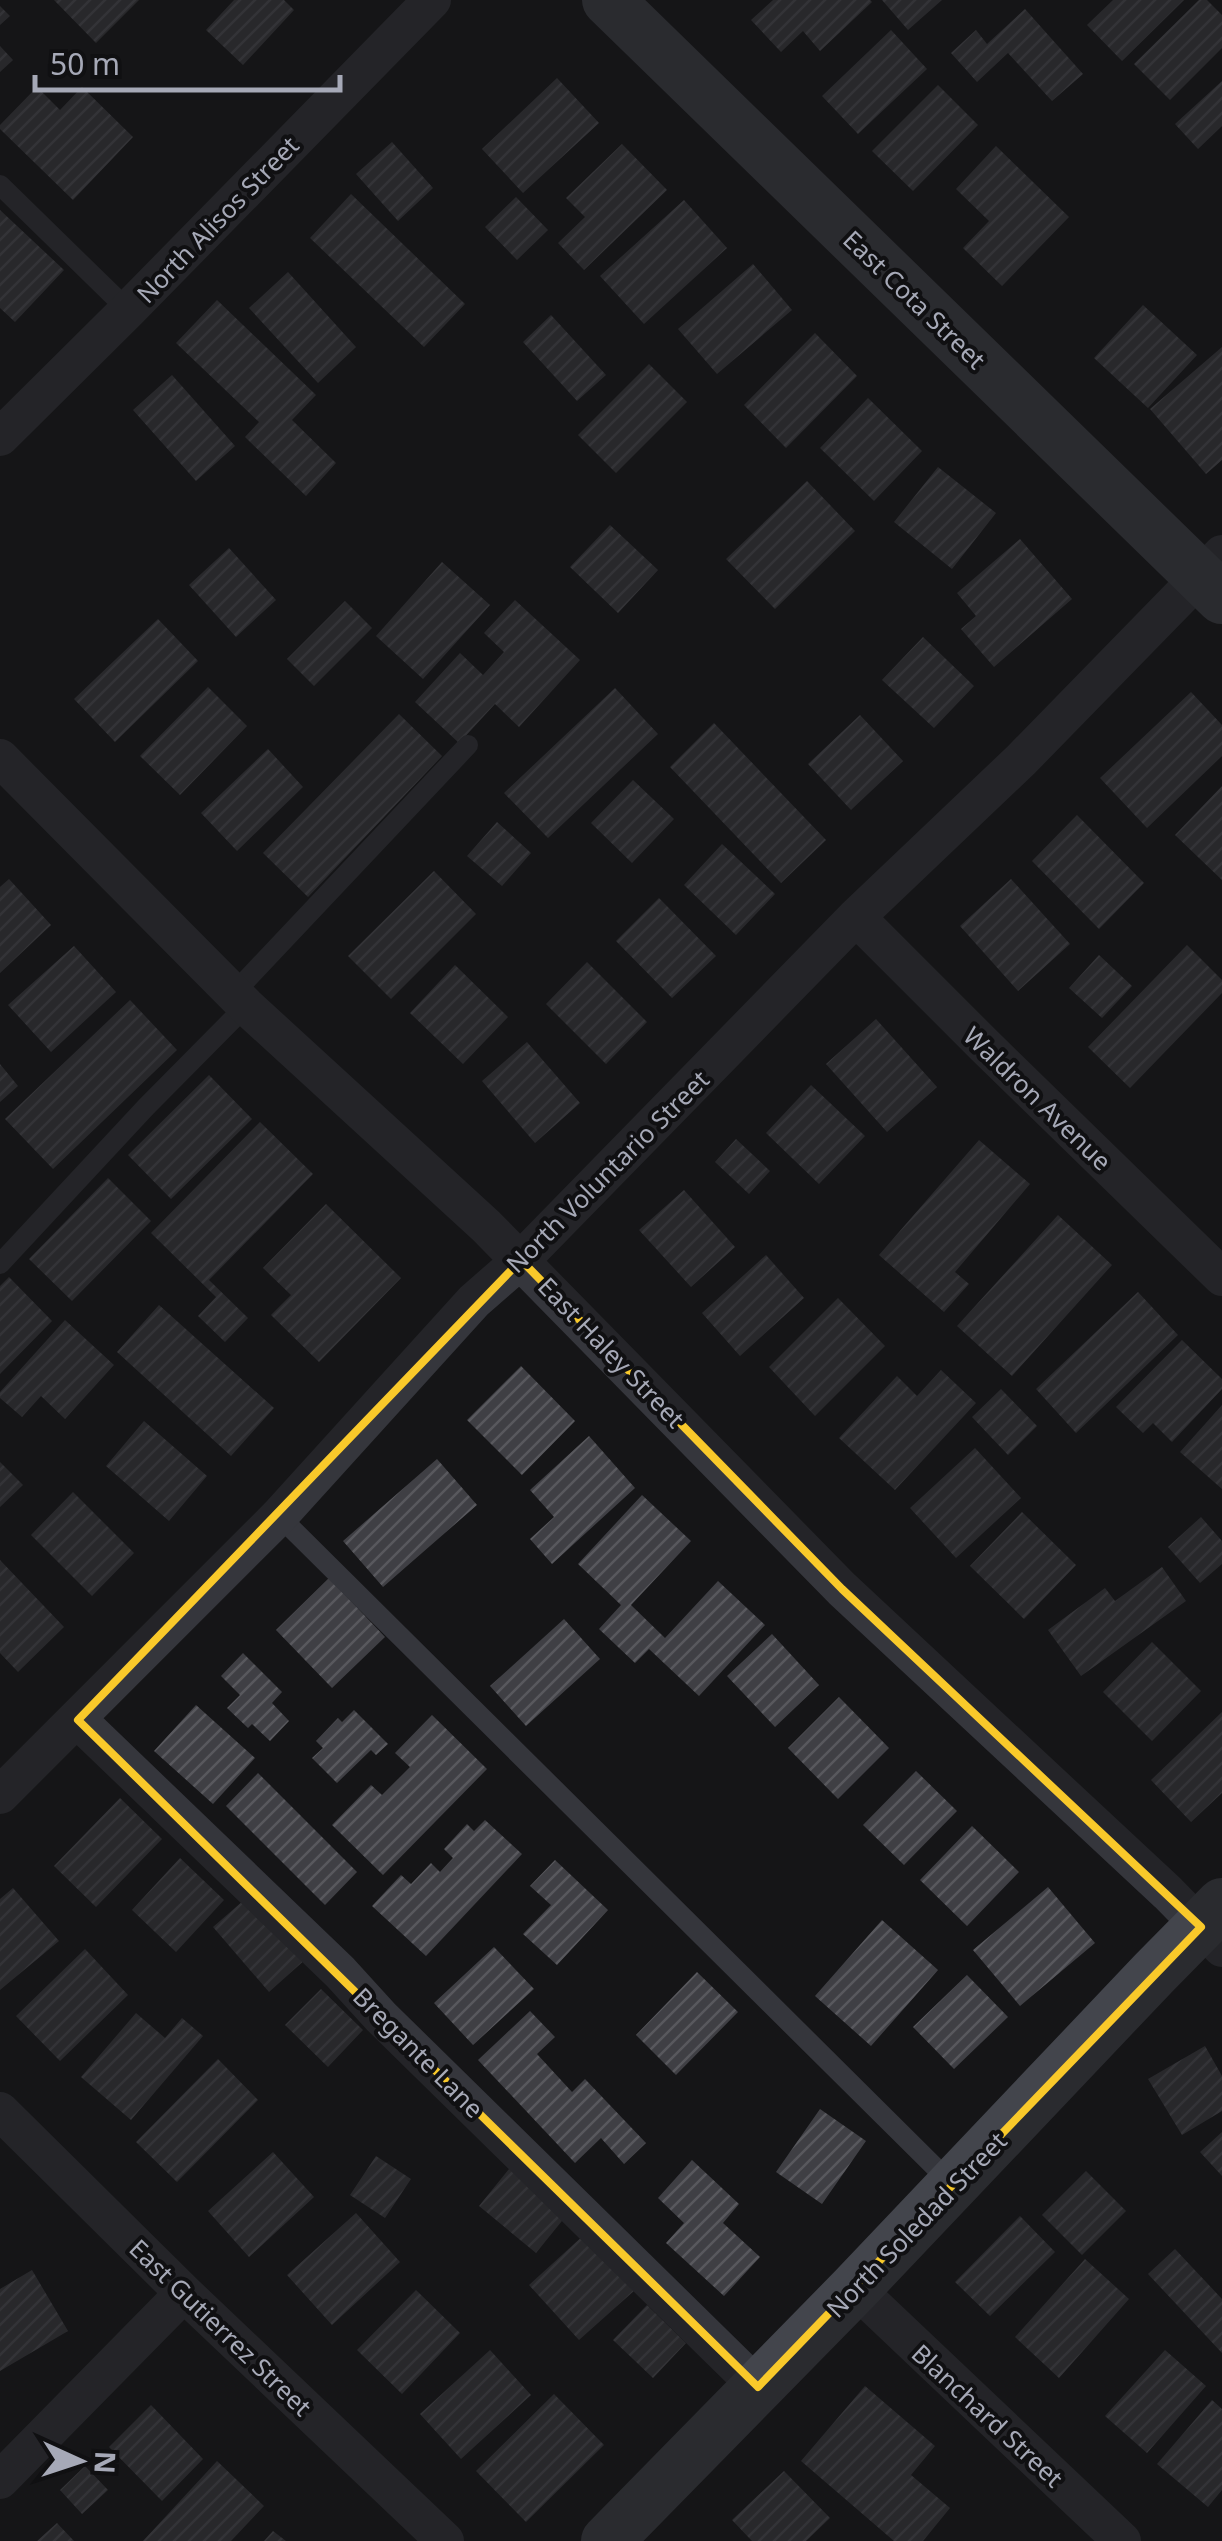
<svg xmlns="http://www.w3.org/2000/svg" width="1222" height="2541" viewBox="0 0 1222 2541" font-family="'Noto Sans',sans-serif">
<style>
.building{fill:url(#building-hatch)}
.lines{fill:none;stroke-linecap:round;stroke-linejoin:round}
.lane{stroke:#35363c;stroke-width:20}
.street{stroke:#35363c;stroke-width:38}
.secondary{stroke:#43454c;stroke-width:52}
.marked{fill:none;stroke:#f9c92a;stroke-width:8;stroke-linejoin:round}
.labels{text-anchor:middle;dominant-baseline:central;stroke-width:8;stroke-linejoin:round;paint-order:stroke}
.street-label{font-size:25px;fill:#a6a9b7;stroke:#101012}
</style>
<defs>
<pattern id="building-hatch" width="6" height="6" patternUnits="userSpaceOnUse" patternTransform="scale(2.5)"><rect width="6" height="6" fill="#3f3f44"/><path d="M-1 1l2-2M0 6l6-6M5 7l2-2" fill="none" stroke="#58585d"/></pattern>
</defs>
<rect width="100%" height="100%" fill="#151517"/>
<path class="building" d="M54,0H139L96,43Z
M234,0H284L294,10L243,65L206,30Z
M773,0H870L872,2L820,51L803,31L781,52L751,20Z
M882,0H942L908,30Z
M1113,0H1184L1122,61L1087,25Z
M1199,0H1207L1222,15V48L1170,100L1134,64Z
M0,6L10,16L0,25Z
M1025,9L1083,74L1052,101L1008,53L977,82L951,53L976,30L987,44Z
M891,30L927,69L858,134L822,96Z
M0,46L13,60L0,72Z
M557,78L599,123L523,193L482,149Z
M1222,81V126L1198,149L1175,124Z
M938,85L978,125L913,191L872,151Z
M37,87L60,110L82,87L133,137L73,200L0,129V125Z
M392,142L433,188L398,221L356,174Z
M622,144L667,190L584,270L558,243L585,217L566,198Z
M996,146L1069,217L1002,286L963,248L989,221L956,189Z
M351,194L465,304L424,347L310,238Z
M516,197L548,230L517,260L485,227Z
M684,200L727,248L644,324L600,276Z
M0,210L64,270L15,322L0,308Z
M753,264L792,310L717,374L678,329Z
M288,272L356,347L318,383L249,308Z
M217,300L316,395L292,420L336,463L306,496L245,437L259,422L176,343Z
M1143,305L1197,355L1148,408L1094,358Z
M551,315L606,375L577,401L523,342Z
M815,333L857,376L786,448L744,405Z
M1222,347V460L1206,474L1150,409Z
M649,364L687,402L616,473L578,435Z
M172,375L235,446L196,481L133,410Z
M868,398L922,451L874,501L820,448Z
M938,467L996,513L952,569L894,522Z
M807,481L855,531L775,609L726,559Z
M610,525L658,570L618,613L570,567Z
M1020,539L1072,599L994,667L961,629L976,616L957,593Z
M229,548L276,600L236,637L189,585Z
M442,562L490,605L423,679L376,636Z
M515,600L580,660L519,727L495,704L459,743L415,702L460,653L483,675L504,652L484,633Z
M345,601L372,628L314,686L287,659Z
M158,619L198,661L115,742L74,699Z
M923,637L974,686L934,728L882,680Z
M208,687L247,726L180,795L140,756Z
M615,688L658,734L548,838L504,793Z
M1191,692L1222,725V756L1147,828L1100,778Z
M399,714L442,756L308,897L263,853Z
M860,715L903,761L851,810L808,764Z
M714,723L826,840L781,883L670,767Z
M268,749L303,787L237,851L201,813Z
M633,780L674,819L632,863L591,823Z
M1222,786V880L1175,835Z
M1077,815L1144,883L1099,929L1032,861Z
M497,822L531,853L502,886L467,856Z
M722,844L775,894L736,935L684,885Z
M434,871L476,914L391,999L348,956Z
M9,879L51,925L0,973V887Z
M1011,879L1070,944L1018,991L960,926Z
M659,898L716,956L672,998L616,941Z
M1187,945L1222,980V993L1130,1088L1088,1047Z
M74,946L116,992L51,1052L8,1005Z
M1099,955L1132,986L1102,1018L1069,988Z
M587,962L647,1022L606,1064L546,1004Z
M455,965L508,1017L463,1064L410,1013Z
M130,1000L177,1050L53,1169L5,1119Z
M876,1019L937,1087L887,1132L826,1064Z
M527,1042L580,1103L535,1143L482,1081Z
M0,1064L18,1086L0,1102Z
M209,1075L252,1119L171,1199L128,1155Z
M811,1085L865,1136L819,1184L766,1133Z
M260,1122L313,1174L209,1280L248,1318L225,1342L198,1316L216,1297L151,1233Z
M736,1139L770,1171L749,1194L715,1162Z
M979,1140L1030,1184L955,1272L969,1284L944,1312L879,1255Z
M108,1178L151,1221L72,1301L29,1259Z
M684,1190L735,1247L691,1287L639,1230Z
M326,1204L401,1278L319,1362L271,1315L291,1295L263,1268Z
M1058,1215L1112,1265L1012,1376L957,1326Z
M766,1255L804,1298L740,1356L702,1313Z
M9,1277L52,1321L0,1374V1286Z
M1138,1292L1178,1335L1076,1433L1036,1389Z
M838,1298L885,1346L815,1416L769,1367Z
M159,1305L274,1408L231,1456L117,1352Z
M65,1320L114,1365L65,1419L41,1396L22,1417L0,1398V1392Z
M1182,1340L1222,1379V1389L1172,1442L1153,1423L1143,1433L1116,1407Z
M521,1366L575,1421L522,1475L467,1420Z
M941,1370L976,1403L895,1490L839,1438L897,1376L917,1396Z
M1001,1389L1037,1426L1008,1455L972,1417Z
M1222,1405V1489L1180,1452Z
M144,1421L207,1476L169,1521L106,1466Z
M589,1436L635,1488L552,1564L530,1539L554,1517L530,1490Z
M975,1448L1021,1498L956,1558L910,1508Z
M437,1459L477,1505L383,1587L343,1541Z
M0,1462L23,1485L0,1507Z
M73,1492L134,1553L92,1596L31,1535Z
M642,1495L691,1541L631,1605L665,1638L718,1581L765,1625L699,1696L649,1649L635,1663L599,1629L621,1605L578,1564Z
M1022,1512L1076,1565L1024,1619L970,1566Z
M1201,1517L1222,1541V1564L1200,1583L1168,1547Z
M0,1560L64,1627L18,1672L0,1653Z
M1162,1567L1186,1601L1081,1676L1048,1630L1105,1588L1115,1601Z
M329,1578L385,1637L332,1688L276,1630Z
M564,1619L600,1659L526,1726L490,1686Z
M772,1634L819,1685L775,1727L727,1676Z
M1152,1642L1201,1691L1152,1741L1103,1692Z
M243,1653L282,1692L272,1703L289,1721L270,1741L252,1724L248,1728L227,1708L240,1695L221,1676Z
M839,1697L889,1748L838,1799L788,1748Z
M196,1705L255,1758L213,1804L154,1751Z
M354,1710L388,1744L376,1755L371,1750L337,1783L312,1758L323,1748L316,1741L338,1718L342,1722Z
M1222,1712V1793L1191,1822L1151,1780Z
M432,1715L487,1769L383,1875L332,1825L371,1785L382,1795L410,1767L395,1753Z
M916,1771L957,1811L904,1865L863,1825Z
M258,1773L357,1872L325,1905L226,1806Z
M120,1798L162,1839L96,1907L54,1866Z
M485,1820L522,1854L426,1956L372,1906L401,1875L411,1884L431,1863L440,1872L453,1858L444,1849L467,1824L474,1831Z
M972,1826L1019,1872L967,1926L920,1880Z
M180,1858L224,1900L176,1952L132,1910Z
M555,1860L608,1910L557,1965L523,1934L551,1905L530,1886Z
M1048,1887L1095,1943L1020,2006L973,1950Z
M13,1888L59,1941L0,1990V1899Z
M251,1894L307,1958L269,1992L213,1927Z
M882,1920L938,1970L871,2046L815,1996Z
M494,1947L534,1989L473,2045L434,2003Z
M85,1949L128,1995L60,2061L16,2016Z
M697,1972L738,2012L676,2075L636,2035Z
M967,1975L1008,2017L954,2069L913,2027Z
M321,1989L363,2030L328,2067L285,2025Z
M530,2011L555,2037L537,2054L572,2092L585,2079L646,2143L624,2164L601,2138L575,2163L478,2060Z
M136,2013L165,2038L182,2018L203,2036L131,2120L81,2077Z
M1205,2046L1222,2076V2111L1182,2135L1148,2079Z
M218,2059L258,2100L177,2182L136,2142Z
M820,2109L866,2141L822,2204L776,2172Z
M1222,2132V2176L1200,2152Z
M273,2152L314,2197L249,2257L208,2211Z
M376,2156L411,2179L385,2218L350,2195Z
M692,2160L739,2204L723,2223L760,2257L724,2296L666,2243L684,2223L658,2198Z
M513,2164L570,2211L536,2253L479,2206Z
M1086,2171L1126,2211L1082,2255L1042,2215Z
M356,2213L400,2262L332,2325L287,2275Z
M1020,2216L1055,2252L990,2316L955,2282Z
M585,2234L635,2290L579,2340L529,2285Z
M1175,2249L1222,2299V2353L1148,2274Z
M1085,2259L1129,2299L1059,2378L1015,2337Z
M32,2270L68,2331L0,2371V2289Z
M416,2290L460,2333L402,2394L357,2350Z
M647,2305L686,2343L653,2378L613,2340Z
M490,2350L531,2395L461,2459L420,2414Z
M1165,2350L1206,2386L1147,2453L1105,2416Z
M865,2386L935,2446L911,2475L950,2508L923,2541H894L801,2461Z
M554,2394L604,2445L526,2522L476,2471Z
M1212,2400L1222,2409V2490L1208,2507L1157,2464Z
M151,2405L203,2459L162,2501L109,2447Z
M217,2461L264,2506L231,2541H143Z
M85,2466L108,2490L82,2514L60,2490Z
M784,2471L830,2518L806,2541H752L732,2520Z
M57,2523L74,2541H37Z
M273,2531L286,2541H264Z"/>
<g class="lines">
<path class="lane" d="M0,185L128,310
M233,994L468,745
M0,1264L146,1107L246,1006
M279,1516L952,2184"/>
<path class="street" d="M0,437L128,310L432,0
M0,758L246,1006L486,1226L842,1589L1168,1893L1222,1948
M856,917L985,1046L1222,1277
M78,1720L340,1972L381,2017L758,2387
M0,1795L279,1516L474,1301L521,1260L856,917L1021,760L1222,554
M0,2111L184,2293L445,2541
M855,2288L1122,2541
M0,2480L184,2293"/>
<path class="secondary" d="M608,0L1222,598
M607,2541L855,2288L1154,1973L1222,1904"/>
</g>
<path d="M0 0H1222V2541H0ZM521,1260L842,1589L1201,1927L758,2387L78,1720Z" fill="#151517" fill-opacity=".55" fill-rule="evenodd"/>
<path class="marked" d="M521,1260L842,1589L1201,1927L758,2387L78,1720Z"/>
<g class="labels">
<g class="street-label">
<text transform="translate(217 219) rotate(-46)">North Alisos Street</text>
<text transform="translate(915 299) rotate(44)">East Cota Street</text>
<text transform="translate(1038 1098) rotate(44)">Waldron Avenue</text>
<text transform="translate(607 1171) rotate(-45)">North Voluntario Street</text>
<text transform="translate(612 1352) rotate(46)">East Haley Street</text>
<text transform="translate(419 2052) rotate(45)">Bregante Lane</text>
<text transform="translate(916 2224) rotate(-46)">North Soledad Street</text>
<text transform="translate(221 2327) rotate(44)">East Gutierrez Street</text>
<text transform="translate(988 2415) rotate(43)">Blanchard Street</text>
</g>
</g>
<g transform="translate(80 2461) rotate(93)" stroke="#101012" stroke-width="8" paint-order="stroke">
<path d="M0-8L18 38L0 25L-18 38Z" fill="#a6a9b7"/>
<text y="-15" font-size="28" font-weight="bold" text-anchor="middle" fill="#a6a9b7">N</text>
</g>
<path d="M35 75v15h305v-15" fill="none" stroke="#a6a9b7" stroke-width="5"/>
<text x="50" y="75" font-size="30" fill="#a6a9b7" stroke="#101012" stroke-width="8" paint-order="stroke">50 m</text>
</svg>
